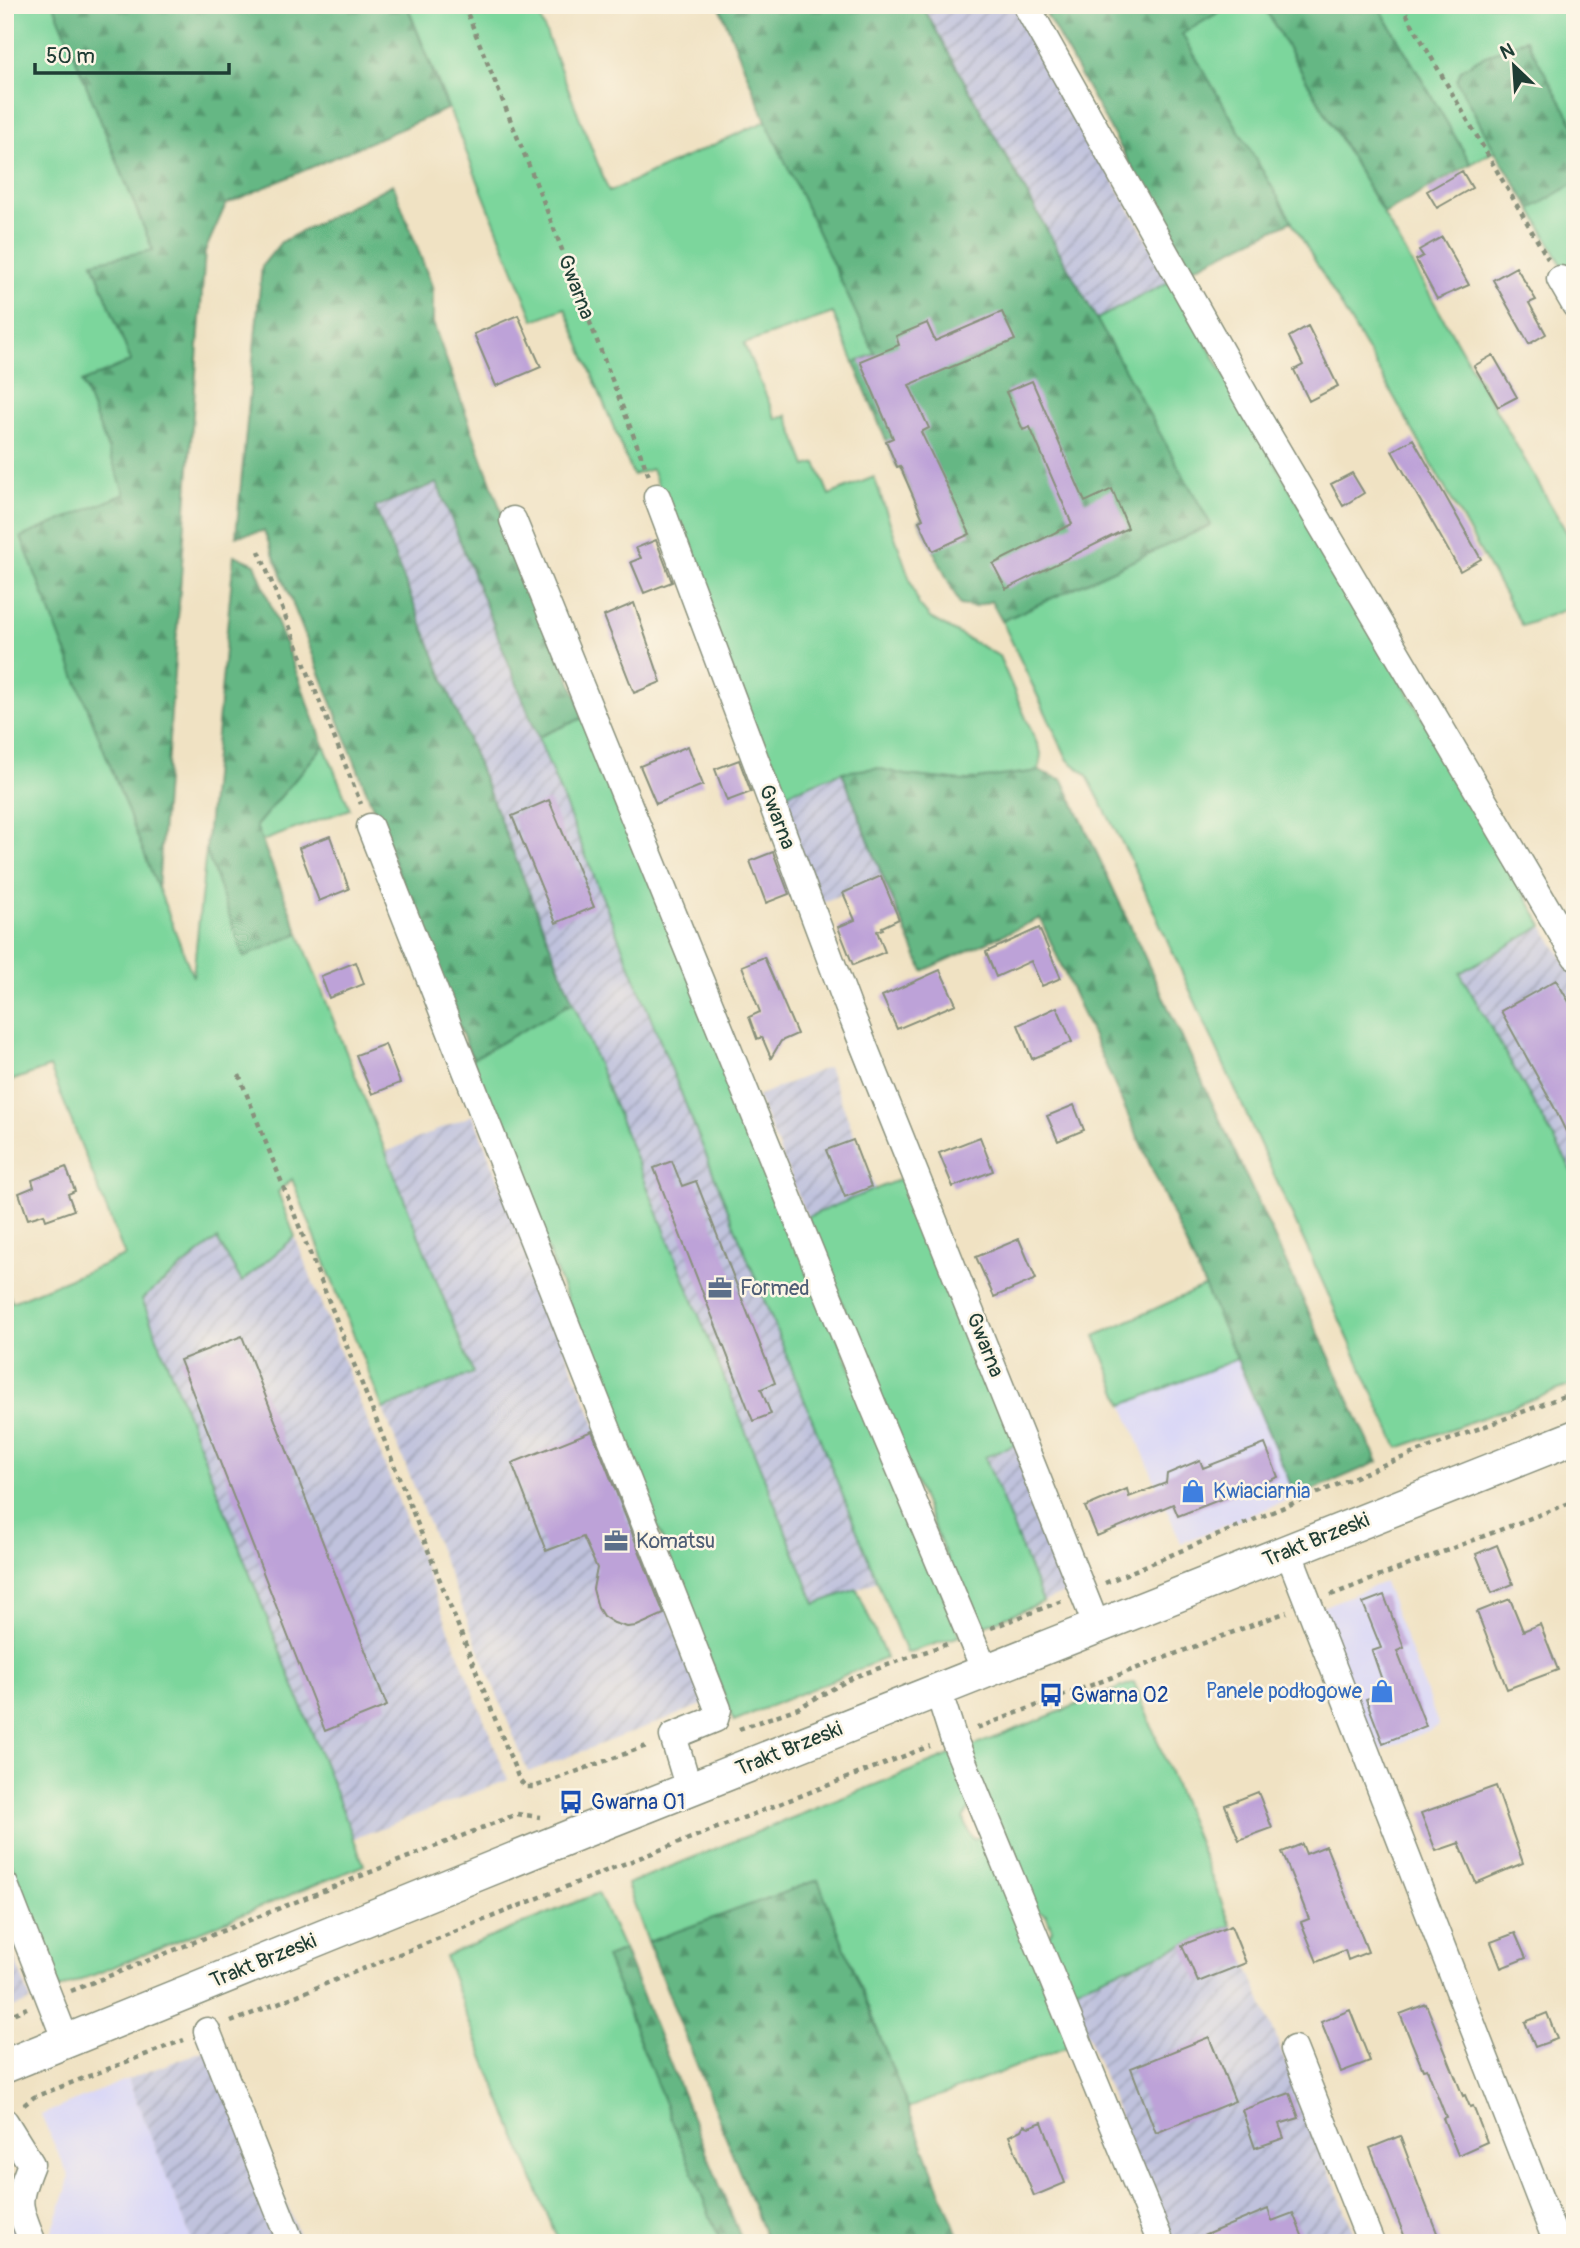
<svg xmlns="http://www.w3.org/2000/svg" width="1580" height="2248" viewBox="0 0 1580 2248" font-family="Pangolin,sans-serif">
<style>
.built{fill:#d9d7f7}
.industrial{fill:url(#industrial-furrows)}
.green{fill:#7cd69c;stroke:#4e8a68;stroke-width:2}
.forest{fill:url(#forest-firs);stroke:#427a5c;stroke-width:2}
.building{fill:#bda2d8}
.lines{fill:none;stroke-linecap:round;stroke-linejoin:round}
.minor-casing{stroke:#88907c;stroke-width:29}
.major-casing{stroke:#88907c;stroke-width:36}
.path{stroke:#88907c;stroke-width:4.5;stroke-dasharray:5 5;stroke-linecap:butt}
.minor{stroke:#fff;stroke-width:26}
.major{stroke:#fff;stroke-width:33}
.labels{text-anchor:middle;dominant-baseline:central;stroke-width:5;stroke-linejoin:round;paint-order:stroke}
.street-label{font-size:21px;fill:#1f3d34;stroke:#fcf5e5}
.service-label{font-size:21px;fill:#4e5e75;stroke:#fcf5e5;text-anchor:start}
.shop-label{font-size:21px;fill:#366cbe;stroke:#fcf5e5;text-anchor:start}
.transit-label{font-size:21px;fill:#164399;stroke:#fcf5e5;text-anchor:start}
</style>
<defs>
<pattern id="industrial-furrows" width="10" height="10" patternUnits="userSpaceOnUse" patternTransform="scale(1.75)"><rect width="10" height="10" fill="#c0c2dd"/><path d="M-1 1l2-2M0 10L10 0M9 11l2-2" fill="none" stroke="#9b9fb4"/></pattern>
<pattern id="forest-firs" width="22" height="20" patternUnits="userSpaceOnUse" patternTransform="scale(1.75)"><rect width="22" height="20" fill="#65b784"/><path d="M5 1l3.5 6h-7zM16 11l3.5 6h-7z" fill="#53966d"/></pattern>
</defs>
<rect width="100%" height="100%" fill="#fcf5e5"/>
<filter id="ink" filterUnits="userSpaceOnUse"><feTurbulence type="fractalNoise" baseFrequency=".0143" numOctaves="2"/><feDisplacementMap in="SourceGraphic" scale="14" xChannelSelector="R" yChannelSelector="G"/><feConvolveMatrix kernelMatrix="1 2 1 2 8 2 1 2 1" color-interpolation-filters="sRGB"/></filter>
<filter id="wash" filterUnits="userSpaceOnUse"><feTurbulence type="fractalNoise" baseFrequency=".00686" numOctaves="4" result="noise"/><feDisplacementMap in="SourceGraphic" scale="28" xChannelSelector="R" yChannelSelector="G"/><feGaussianBlur stdDeviation="1.57" result="paint"/><feColorMatrix in="noise" values="0 0 0 0 0 0 0 0 0 0 0 0 0 0 0 0 0 1.4 0 .05"/><feComposite in="paint" operator="in"/></filter>
<g filter="url(#wash)">
<rect width="100%" height="100%" fill="#f0e2c3"/>
<path class="built" d="M1237,1359L1296,1497L1181,1543L1123,1405Z
M1384,1582L1439,1726L1372,1755L1317,1609Z
M128,2079L193,2243H48L66,2191L69,2177L41,2115Z
M5,2203L21,2243H5Z"/>
<path class="industrial" d="M922,5H1015L1170,281L1095,320Z
M437,483L878,1581L815,1605L375,508Z
M842,772L882,875L822,903L778,797Z
M1543,926L1575,979V1176L1459,973Z
M828,1067L875,1189L807,1217L757,1096Z
M473,1115L705,1704L528,1772L383,1409L473,1373L386,1152Z
M295,1237L508,1780L352,1839L142,1299L217,1239L242,1282Z
M1017,1444L1075,1588L1043,1602L985,1457Z
M1231,1926L1272,2027L1358,2243H1168L1070,1990Z
M5,1934L31,2001L5,2011Z
M224,2043L302,2243H193L128,2079Z"/>
<path class="green" d="M5,5H54L153,251L93,263L131,361L82,382L126,494L21,537L193,977L206,850L244,957L299,933L473,1373L383,1409L292,1179L278,1192L295,1237L242,1282L217,1239L142,1299L364,1865L59,1989L5,1846V1285L12,1302L125,1256L50,1067L5,1083Z
M407,5H535L609,192L766,121L875,354L854,363L833,313L744,344L776,419L787,415L806,466L816,463L829,495L874,477L919,605L930,618L999,656L1041,753L1039,771L962,781L904,775L877,768L842,772L778,797L652,469L633,475L565,308L534,320Z
M1231,5H1263L1575,547V606L1522,626L1380,372L1182,34Z
M1378,5H1575V127L1525,39L1479,59L1461,70L1457,81L1495,151L1471,164Z
M1575,183V289L1531,209Z
M1170,281L1543,926L1460,973L1575,1176V1384L1398,1448L1129,856L1086,774L1068,760L1002,621L1211,525L1095,320Z
M585,717L960,1636L906,1653L538,737Z
M324,745L350,809L262,841L256,826Z
M573,1002L815,1604L857,1589L886,1658L734,1721L472,1059Z
M910,1175L1017,1444L985,1457L1043,1602L976,1629L807,1217Z
M1205,1286L1237,1359L1123,1405L1095,1336Z
M1134,1682L1231,1926L1070,1990L1045,1941L1052,1930L1046,1914L1033,1910L966,1749Z
M952,1754L972,1805L963,1818L973,1839L984,1836L1070,2046L908,2108L818,1880L648,1942L627,1884Z
M598,1893L624,1950L607,1957L721,2243H559L465,2012L445,1956Z"/>
<path class="forest" d="M54,5H407L447,109L226,204L205,251L158,889L21,537L125,494L82,382L131,361L93,262L153,250Z
M719,5H922L1211,525L1002,621L991,601L974,607L960,605L919,521L923,518L900,466L897,467L854,363L875,354L766,121Z
M1041,5H1231L1182,34L1292,221L1189,270Z
M1263,5H1378L1471,164L1384,214Z
M1526,39L1575,127V183L1531,209L1495,151L1457,81L1461,70L1479,59Z
M393,184L433,289V323L503,516L585,717L538,737L437,483L375,507L573,1002L472,1059L264,531L236,536L262,266L281,242Z
M234,555L255,564L324,745L256,826L299,933L244,957L206,850Z
M877,768L905,775L962,781L1039,771L1063,780L1378,1462L1296,1497L1237,1359L1040,918L923,971L882,875L842,772Z
M818,1880L961,2243H768L648,1942Z
M624,1950L743,2243H721L606,1957Z"/>
<g id="blocks">
<path class="building" d="M1462,171L1472,188L1437,208L1427,191Z
M1442,237L1469,285L1437,299L1416,260L1423,256L1419,250Z
M1516,267L1536,300L1529,303L1546,334L1529,344L1493,280Z
M1002,312L1015,340L909,385L929,428L921,432L970,534L933,551L919,521L923,519L900,466L897,467L886,441L893,438L860,361L899,345L896,336L927,323L935,341Z
M518,315L541,367L496,386L474,334Z
M1308,326L1338,386L1309,401L1294,370L1303,365L1289,337Z
M1493,355L1517,397L1498,407L1474,366Z
M1032,381L1085,502L1112,489L1128,528L1006,589L993,564L1072,524L1030,427L1023,430L1006,392Z
M1413,439L1481,559L1460,571L1392,451Z
M1352,473L1364,493L1343,506L1331,484Z
M656,540L672,582L644,593L631,562L641,558L636,548Z
M634,603L661,682L634,693L604,616Z
M688,746L703,785L656,804L640,766Z
M739,760L751,792L727,801L715,769Z
M549,800L594,907L556,923L512,816Z
M330,836L349,889L319,901L299,848Z
M773,852L789,894L766,903L750,861Z
M881,876L899,919L882,927L883,929L877,931L885,952L853,965L838,927L855,920L843,893Z
M1039,928L1061,978L1042,986L1031,961L996,977L986,952Z
M764,957L797,1034L781,1041L771,1058L762,1037L757,1039L749,1017L760,1012L742,966Z
M356,962L364,984L329,998L321,976Z
M940,970L956,1004L897,1029L882,996Z
M1556,980L1575,1012V1150L1554,1107L1501,1011Z
M1057,1007L1072,1042L1032,1059L1018,1025Z
M385,1044L400,1083L372,1094L356,1055Z
M1074,1105L1084,1130L1058,1141L1047,1116Z
M980,1137L993,1171L953,1187L939,1153Z
M853,1140L871,1187L845,1197L826,1150Z
M672,1161L682,1186L696,1181L775,1383L761,1389L771,1414L753,1421L654,1168Z
M66,1167L75,1191L68,1194L74,1210L46,1220L44,1214L28,1219L19,1193L34,1187L32,1180Z
M1019,1239L1036,1279L994,1297L976,1257Z
M242,1336L387,1706L325,1731L180,1360Z
M592,1431L664,1614L637,1626L627,1627L614,1623L603,1616L598,1608L593,1589L597,1568L583,1537L546,1551L512,1463Z
M1265,1444L1278,1477L1178,1516L1173,1504L1097,1536L1085,1507L1127,1489L1129,1497L1166,1483L1167,1474L1200,1460L1203,1468Z
M1497,1545L1513,1584L1492,1593L1476,1554Z
M1384,1595L1404,1648L1397,1651L1426,1726L1383,1743L1366,1699L1386,1692L1372,1651L1381,1648L1363,1603Z
M1510,1599L1523,1631L1540,1624L1558,1670L1507,1689L1477,1612Z
M1496,1786L1523,1863L1476,1883L1459,1843L1436,1851L1421,1813Z
M1258,1792L1272,1828L1239,1840L1225,1805Z
M1302,1844L1306,1854L1326,1846L1368,1952L1348,1960L1345,1950L1317,1962L1301,1922L1309,1919L1282,1852Z
M1231,1926L1246,1963L1198,1982L1182,1945Z
M1515,1933L1526,1958L1501,1968L1491,1942Z
M1426,2004L1463,2096L1465,2095L1470,2107L1473,2106L1487,2142L1458,2155L1443,2118L1446,2117L1427,2069L1423,2070L1400,2014Z
M1350,2010L1370,2061L1341,2072L1321,2022Z
M1547,2013L1557,2039L1535,2047L1525,2022Z
M1209,2037L1235,2101L1156,2133L1131,2068Z
M1290,2093L1299,2118L1279,2124L1284,2138L1255,2148L1242,2110Z
M1042,2122L1065,2183L1034,2196L1009,2136L1021,2130L1024,2125L1029,2127Z
M1400,2136L1419,2187L1441,2243H1407L1404,2235L1370,2148Z
M1268,2209L1272,2221L1293,2213L1305,2243H1186Z"/>
</g>
</g>
<g filter="url(#ink)">
<use href="#blocks" fill-opacity="0" stroke="#88907c" stroke-width="2"/>
<g class="lines">
<g class="minor-casing">
<path id="minor" d="M1026,5L1253,409L1575,956
M1560,279L1575,305
M657,497L849,1009L1097,1627
M513,520L872,1403L985,1671
M370,827L718,1709L715,1719L673,1736L689,1789
M1288,1551L1557,2243
M938,1690L953,1737L1161,2243
M5,1885L66,2041
M207,2031L291,2243
M1294,2049L1371,2243
M5,2122L31,2164C15,2204 18,2205 33,2243"/>
</g>
<g class="major-casing">
<path id="major" d="M5,2066L591,1828L1575,1437"/>
</g>
<path class="path" d="M464,5L544,203L649,476
M1401,5L1548,259
M259,551L361,804
M239,1075L519,1779L526,1787H534L649,1745
M1105,1583L1388,1463L1575,1392
M1331,1595L1575,1501
M991,1628L1062,1601
M977,1728L1287,1612
M739,1729L798,1708L854,1677L947,1644
M71,1991L517,1814L540,1817
M5,2017L27,2008
M231,2022L608,1870L930,1746
M24,2105L34,2097L184,2040"/>
<use href="#minor" class="minor"/>
<use href="#major" class="major"/>
</g>
</g>
<defs>
<g id="office-bare" transform="scale(1.89)"><path d="M-6-3h4V-5.5h4V-3h4V5H-6ZM-1-4.5V-3h2v-1.5ZM-6 0V1H6V0Z" fill="#5c6f8a" stroke="#fcf5e5" stroke-width="2.5" paint-order="stroke"/></g>
<g id="shop-bare" transform="scale(1.89)"><path d="M-5-2.5h2.3a2.7 3.5 0 0 1 5.4 0H5L5.5 6h-11ZM-1.5-2.5h3a1.5 2.3 0 0 0-3 0Z" fill="#3f7fe0" stroke="#fcf5e5" stroke-width="2.5" paint-order="stroke"/></g>
<g id="bus-bare" transform="scale(1.89)"><path d="M-5-6H5V4H4V6H2V4H-2V6H-4V4H-5ZM-3.5-4V0h7V-4ZM-3.5 1.2v1.5H-2V1.2ZM2 1.2v1.5H3.5V1.2Z" fill="#1a4fb4" stroke="#fcf5e5" stroke-width="2.5" paint-order="stroke"/></g>
</defs>
<g fill-rule="evenodd">
<use href="#office-bare" x="720" y="1288"/>
<use href="#shop-bare" x="1193" y="1491"/>
<use href="#office-bare" x="616" y="1541"/>
<use href="#shop-bare" x="1382" y="1691"/>
<use href="#bus-bare" x="1051" y="1695"/>
<use href="#bus-bare" x="571" y="1802"/>
</g>
<g class="labels">
<g class="street-label">
<text transform="translate(576 287) rotate(69)">Gwarna</text>
<text transform="translate(777 817) rotate(69)">Gwarna</text>
<text transform="translate(985 1345) rotate(68)">Gwarna</text>
<text transform="translate(1316 1540) rotate(-22)">Trakt Brzeski</text>
<text transform="translate(789 1749) rotate(-22)">Trakt Brzeski</text>
<text transform="translate(263 1961) rotate(-22)">Trakt Brzeski</text>
</g>
<g class="service-label">
<text x="740" y="1288">Formed</text>
<text x="636" y="1541">Komatsu</text>
</g>
<g class="shop-label">
<text x="1213" y="1491">Kwiaciarnia</text>
<text x="1362" y="1691" text-anchor="end">Panele podłogowe</text>
</g>
<g class="transit-label">
<text x="1071" y="1695">Gwarna 02</text>
<text x="591" y="1802">Gwarna 01</text>
</g>
</g>
<rect width="1580" height="2248" fill="none" stroke="#fcf5e5" stroke-width="28"/>
<g transform="translate(1514 66) rotate(335)" stroke="#fcf5e5" stroke-width="5" paint-order="stroke">
<path d="M0-5L12 26L0 18L-12 26Z" fill="#1f3d34"/>
<text y="-10" font-size="19" font-weight="bold" text-anchor="middle" fill="#1f3d34">N</text>
</g>
<path d="M35 63v10h194v-10" fill="none" stroke="#1f3d34" stroke-width="3.5"/>
<text x="46" y="63" font-size="21" fill="#1f3d34" stroke="#fcf5e5" stroke-width="5" paint-order="stroke">50 m</text>
</svg>
